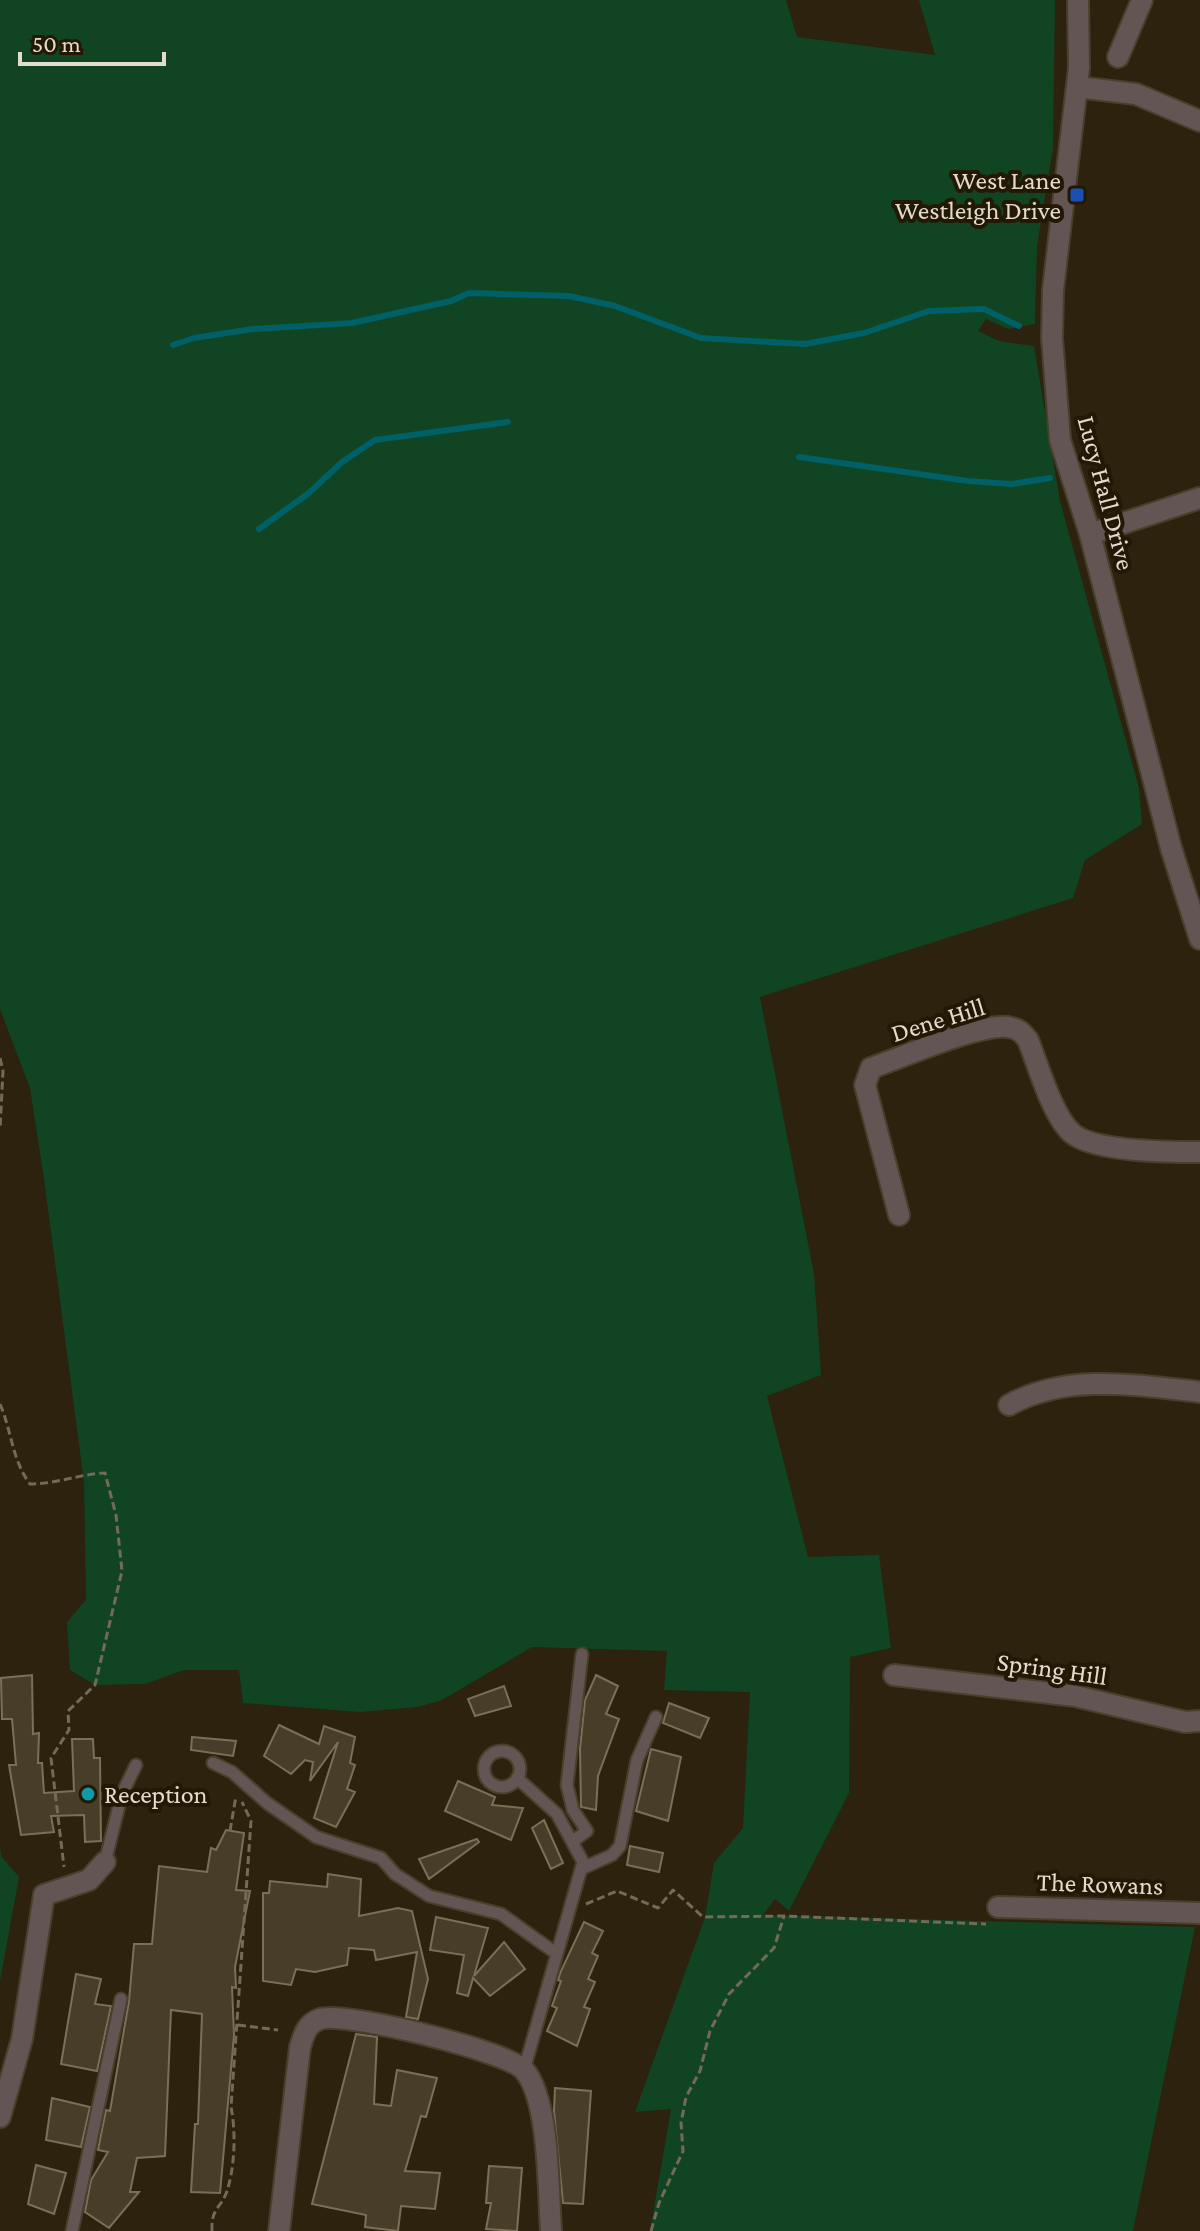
<svg xmlns="http://www.w3.org/2000/svg" width="1200" height="2231" viewBox="0 0 1200 2231" font-family="'Crimson Pro',serif">
<style>
.green{fill:#104423}
.lines{fill:none;stroke-linecap:round;stroke-linejoin:round}
.stream{stroke:#006068;stroke-width:6}
.building{fill:#483d28;stroke:#7b6f58;stroke-width:2}
.service-casing{stroke:#49402c;stroke-width:15}
.minor-casing{stroke:#49402c;stroke-width:24}
.tertiary-casing{stroke:#49402c;stroke-width:24}
.path{stroke:#736a58;stroke-width:3;stroke-dasharray:8 4;stroke-linecap:butt}
.service{stroke:#625554;stroke-width:11}
.minor{stroke:#625554;stroke-width:20}
.tertiary{stroke:#625554;stroke-width:20}
.transit-dot{fill:#1a4fb4;stroke:#221804;stroke-width:3}
.culture-dot{fill:#0f9aa8;stroke:#221804;stroke-width:3}
.labels{text-anchor:middle;dominant-baseline:central;stroke-width:8;stroke-linejoin:round;paint-order:stroke}
.poi-label{font-size:26px;fill:#e2dbce;stroke:#221804;text-anchor:end}
.street-label{font-size:26px;fill:#e2dbce;stroke:#221804}
</style>
<rect width="100%" height="100%" fill="#2c220d"/>
<path class="green" d="M0,0H786L797,37L935,55L919,0H1055L1053,148L1037,246L1035,324L1008,329L986,319L978,331L999,341L1034,346L1060,501L1139,788L1142,824L1085,860L1073,898L760,997L814,1274L821,1375L767,1396L808,1557L879,1555L891,1648L850,1657L849,1793L789,1911L775,1899L763,1915L1195,1927L1133,2231H650L671,2109L635,2112L705,1917L714,1863L743,1828L750,1692L664,1690L667,1651L532,1647L442,1700L418,1707L360,1712L243,1703L239,1670H184L145,1684L95,1685L70,1670L67,1622L86,1600L84,1482L44,1179L30,1088L0,1009Z
M0,1847L1,1856L19,1877L0,1981Z"/>
<g class="lines">
<path class="stream" d="M173,345L194,338L253,329L352,323L451,301L469,293L569,296L615,306L701,338L805,344L864,333L929,311L984,309L1019,326
M799,457L968,481L1012,484L1050,478
M259,529L309,493L342,462L375,440L508,422"/>
</g>
<path class="building" d="M32,1675L33,1734L39,1733L38,1763H42L44,1793L74,1791L72,1739H93L94,1758H100L101,1841L85,1842L84,1815L51,1816L54,1832L21,1835L9,1765H16L12,1719H2L1,1678Z
M596,1675L618,1686L606,1714L619,1719L598,1776L596,1810L581,1807L580,1749L585,1700Z
M504,1686L511,1706L475,1716L468,1699Z
M669,1703L709,1718L700,1738L663,1723Z
M279,1725L319,1744L324,1726L355,1737L350,1763L355,1765L347,1789L355,1792L336,1827L314,1818L338,1742L310,1781L313,1762L305,1760L291,1774L264,1756Z
M192,1737L236,1741L233,1756L191,1750Z
M651,1749L681,1757L668,1821L636,1811Z
M458,1781L495,1797L492,1805L523,1808L511,1840L445,1811Z
M544,1820L563,1863L551,1869L532,1828Z
M226,1830L244,1833L236,1890L250,1891L235,1967L236,1988L232,1987L234,2035L220,2193L191,2192L195,2124H198L202,2014L171,2010L165,2156L137,2158L130,2192H139L109,2228L85,2212L91,2180L108,2152L98,2150L106,2110L110,2111L129,2001L134,1944H152L159,1866L207,1872L211,1848L216,1850Z
M477,1839L479,1842L429,1879L419,1859Z
M630,1846L663,1853L659,1872L627,1865Z
M328,1874L361,1879L359,1916L398,1908L412,1911L428,1979L418,2019L406,2017L417,1952L376,1960L374,1950L349,1948L347,1965L315,1972L296,1969L291,1985L263,1981V1893H269L270,1881L327,1887Z
M436,1917L488,1928L474,1976L504,1942L525,1969L490,1996L473,1978L468,1996L457,1993L464,1955L430,1950Z
M584,1922L603,1931L592,1953L598,1956L588,1979L595,1982L584,2007L590,2009L577,2046L547,2031L557,2008L552,2006L561,1981L558,1980L561,1971Z
M76,1974L101,1979L95,2004L111,2006L97,2071L61,2064Z
M356,2034L377,2037L374,2104L391,2106L397,2070L437,2078L426,2117L421,2116L405,2171L440,2173L435,2209L401,2206L398,2231L365,2227L366,2215L312,2204Z
M555,2088L591,2091L583,2204L563,2203L554,2111Z
M52,2098L90,2107L81,2147L46,2140Z
M36,2165L66,2173L54,2214L28,2204Z
M489,2166L522,2168L517,2231L486,2229L491,2203H486Z"/>
<g class="lines">
<g class="service-casing">
<path id="service" d="M484 1769a18 18 0 1 1 36 0a18 18 0 1 1-36 0Z
M213,1763L232,1772L267,1803L316,1837L381,1858L395,1874L429,1896L501,1914L557,1954
M517,1778L557,1814L583,1862L524,2070
M573,1841L587,1831L573,1810L567,1785L582,1654
M105,1862L122,1794L136,1765
M581,1869L612,1855L620,1846L637,1760L656,1717
M72,2231L121,1999"/>
</g>
<g class="minor-casing">
<path id="minor" d="M1118,57L1142,0
M1077,87L1136,94L1200,121
M1090,534L1200,498
M899,1215L865,1085L871,1068C901,1058 980,1023 1008,1027C1019,1029 1022,1032 1028,1040C1038,1065 1053,1118 1073,1134C1096,1152 1170,1152 1200,1152
M1009,1405C1067,1373 1136,1385 1200,1392
M894,1675L1075,1696L1185,1722L1200,1721
M998,1907L1200,1913
M0,2117L22,2039L44,1895L89,1880L105,1862
M279,2231L300,2047C304,2035 306,2024 320,2019C344,2011 507,2051 524,2070C550,2100 548,2191 551,2231"/>
</g>
<g class="tertiary-casing">
<path id="tertiary" d="M1078,0L1079,68L1053,290L1052,338L1060,440L1090,534L1171,848L1200,939"/>
</g>
<path class="path" d="M0,1058L3,1071L0,1129
M0,1404C12,1432 12,1460 30,1484C57,1484 79,1474 105,1473L116,1515L122,1571L95,1685L68,1711L69,1730L51,1758L64,1867
M230,1831L236,1796
M586,1904L617,1891L658,1908L673,1890L703,1917L784,1916L986,1924
M238,2025L278,2030
M212,2231C211,2207 221,2209 227,2191C235,2166 236,2132 231,2107L251,1821L242,1802
M651,2231L659,2203L683,2151L681,2123L686,2097L700,2071L710,2031L729,1994L774,1948L784,1916"/>
<use href="#service" class="service"/>
<use href="#minor" class="minor"/>
<use href="#tertiary" class="tertiary"/>
</g>
<rect class="transit-dot" x="1069" y="187" width="16" height="16" rx="4"/>
<circle class="culture-dot" cx="88" cy="1794" r="8"/>
<g class="labels">
<g class="poi-label">
<text x="1061" y="180">West Lane<tspan x="1061" dy="30">Westleigh Drive</tspan></text>
<text x="104" y="1794" text-anchor="start">Reception</text>
</g>
<g class="street-label">
<text transform="translate(1106 493) rotate(75)">Lucy Hall Drive</text>
<text transform="translate(938 1020) rotate(-17)">Dene Hill</text>
<text transform="translate(1052 1669) rotate(8)">Spring Hill</text>
<text transform="translate(1100 1884) rotate(2)">The Rowans</text>
</g>
</g>
<path d="M20 52v12h144v-12" fill="none" stroke="#e2dbce" stroke-width="4"/>
<text x="32" y="52" font-size="24" fill="#e2dbce" stroke="#221804" stroke-width="6" paint-order="stroke">50 m</text>
</svg>
